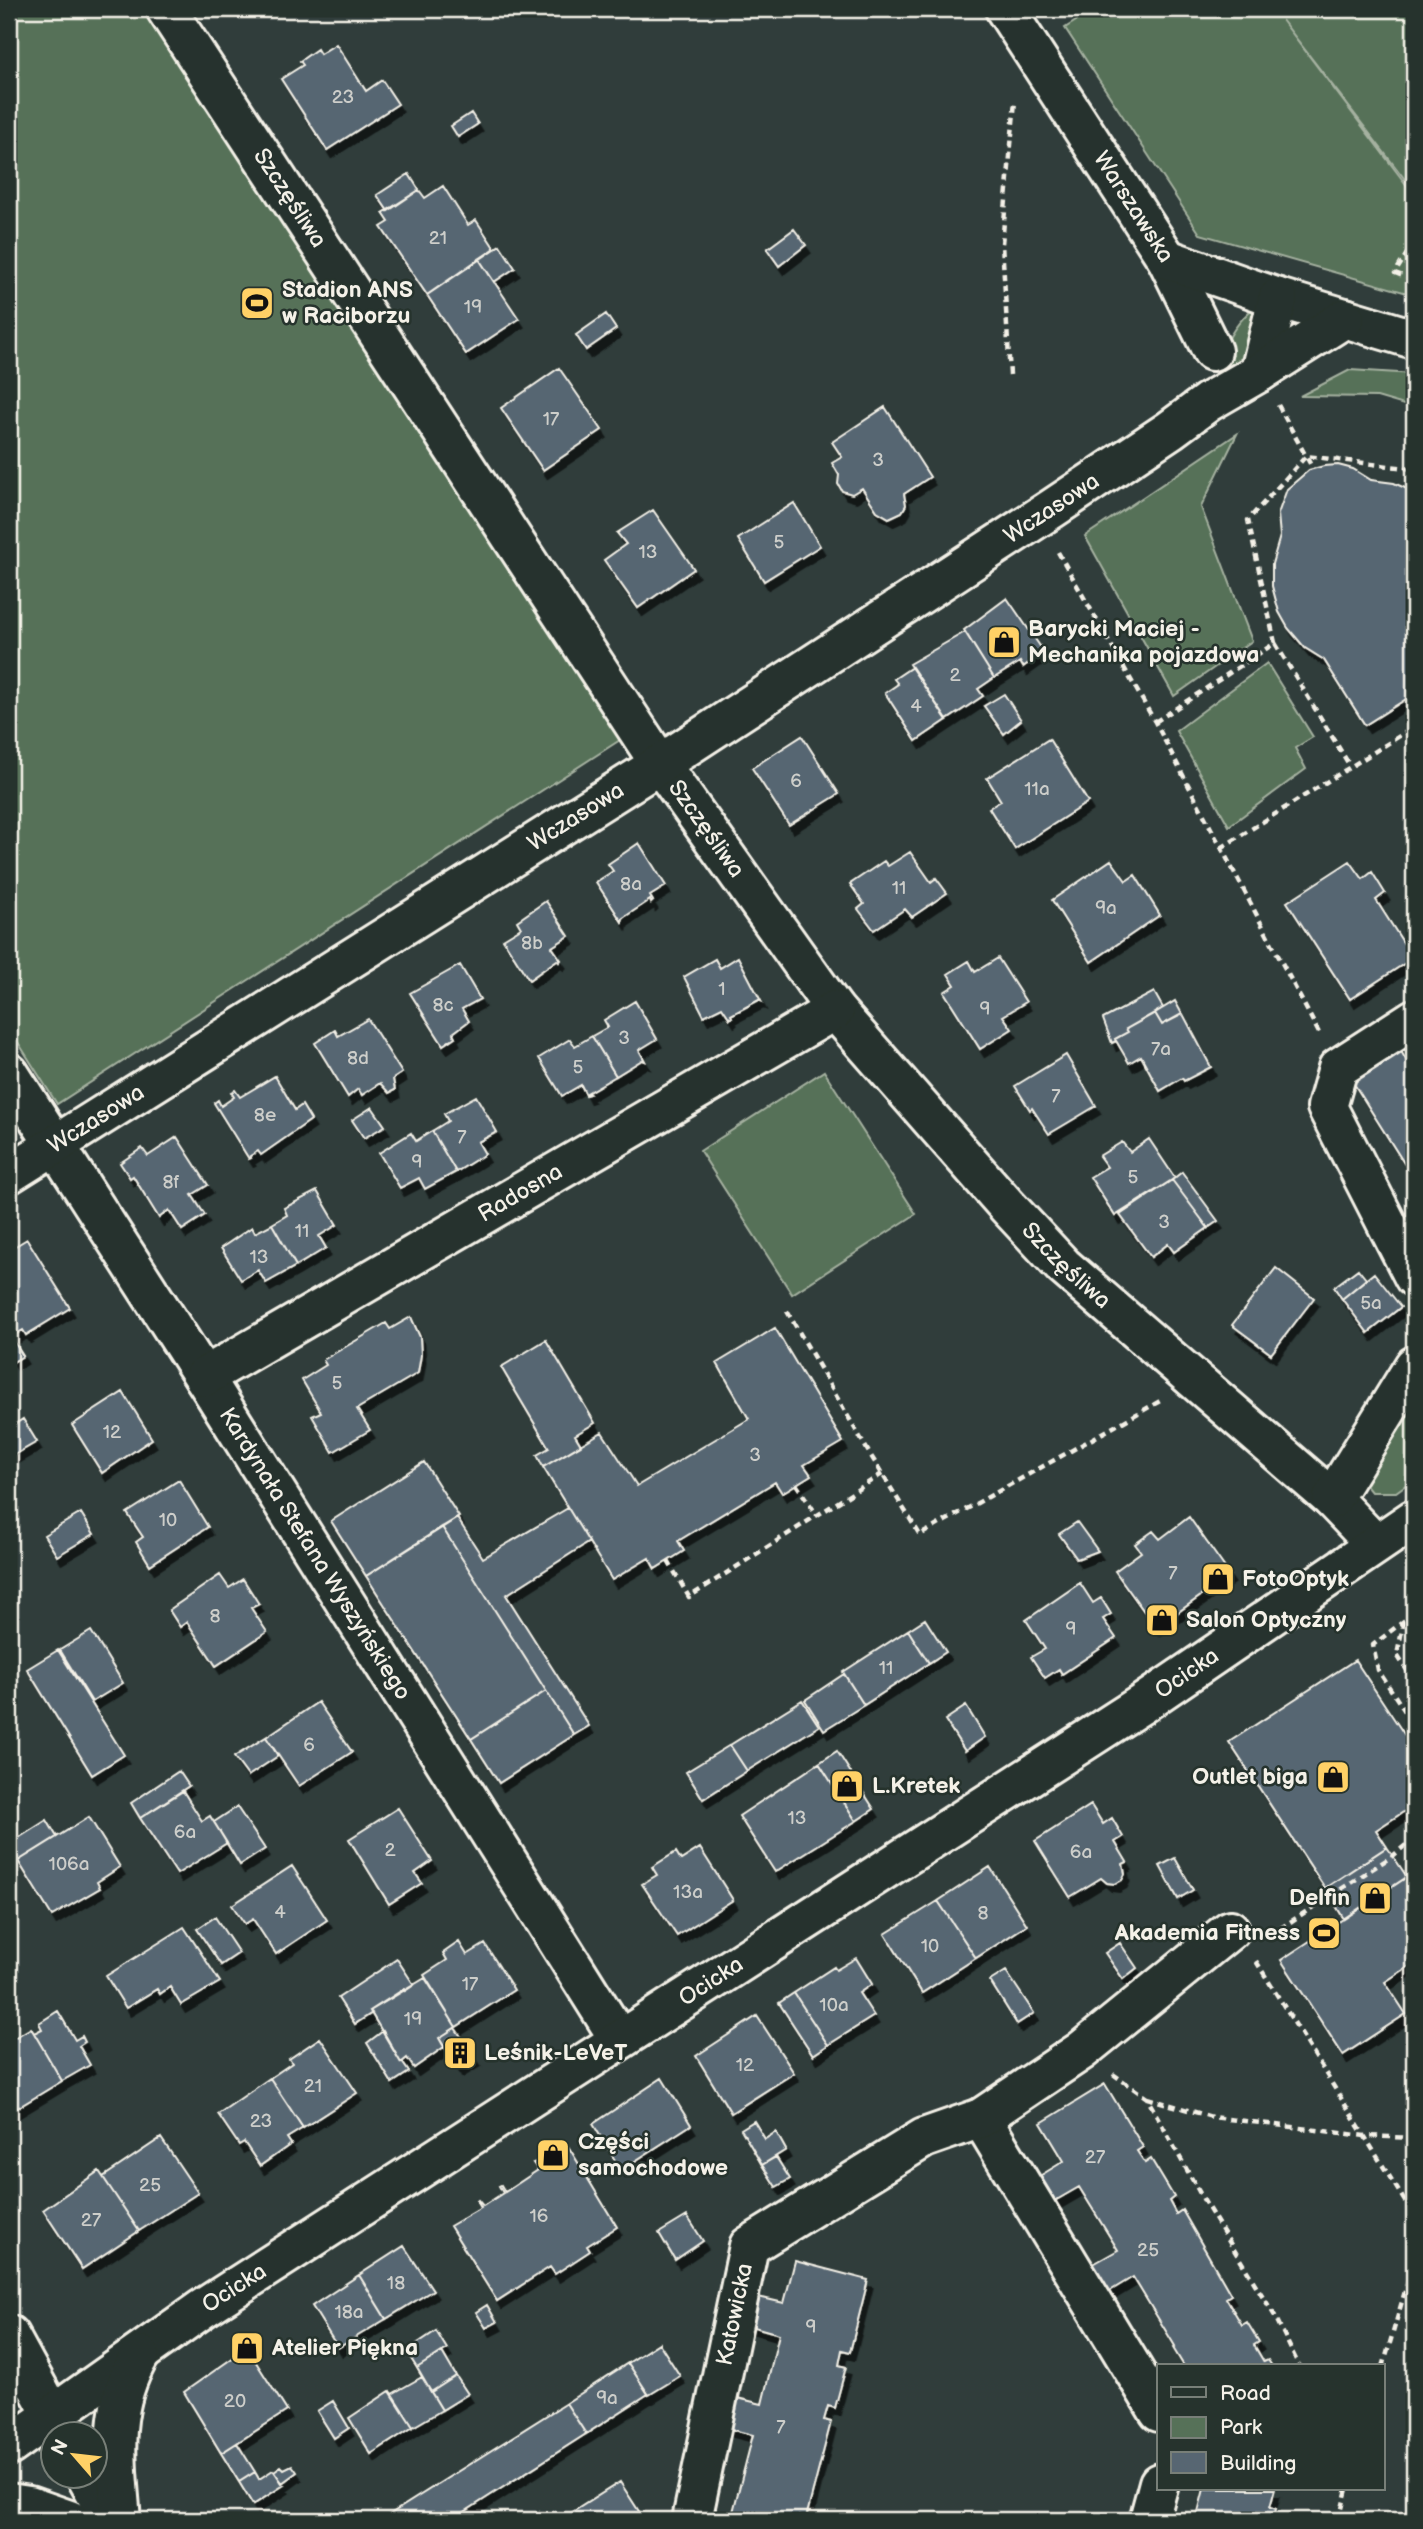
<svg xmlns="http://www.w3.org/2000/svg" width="1423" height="2529" viewBox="0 0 1423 2529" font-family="'Balsamiq Sans',sans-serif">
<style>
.green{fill:#567158;stroke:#a5b1a0;stroke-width:2}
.building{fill:#576672;stroke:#f4f1e8;stroke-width:2;filter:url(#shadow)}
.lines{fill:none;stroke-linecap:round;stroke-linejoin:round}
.minor-casing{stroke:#f4f1e8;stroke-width:44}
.path{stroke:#f4f1e8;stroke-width:4.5;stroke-dasharray:7 5;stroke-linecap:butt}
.minor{stroke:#26332d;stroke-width:38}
.labels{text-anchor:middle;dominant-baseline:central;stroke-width:5;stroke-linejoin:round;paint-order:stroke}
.number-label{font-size:19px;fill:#cdceca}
.street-label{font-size:23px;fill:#f4f1e8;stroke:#26332d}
.poi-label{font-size:23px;font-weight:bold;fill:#f4f1e8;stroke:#26332d;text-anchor:start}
</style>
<defs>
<filter id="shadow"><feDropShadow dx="4.5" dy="8" stdDeviation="0" flood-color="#0009"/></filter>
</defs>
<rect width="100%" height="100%" fill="#303d3b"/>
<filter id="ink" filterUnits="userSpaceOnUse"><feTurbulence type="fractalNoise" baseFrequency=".0143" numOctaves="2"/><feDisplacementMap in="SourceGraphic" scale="14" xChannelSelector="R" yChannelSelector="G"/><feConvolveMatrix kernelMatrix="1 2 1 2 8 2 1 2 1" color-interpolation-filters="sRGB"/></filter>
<g filter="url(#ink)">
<path class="green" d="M9,9H146L620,740L57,1104L9,1028Z
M1095,9H1414V191L1282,20L1414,195V295L1200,234L1065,28Z
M1252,309L1261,314L1252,353L1232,374L1221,369C1223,342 1234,326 1252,309Z
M1350,370L1414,374V408L1377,397L1300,396Z
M1237,434L1201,507L1252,641L1174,696L1085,536Z
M1267,663L1313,737L1295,748L1306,769L1229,826L1176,731Z
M824,1071L916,1214L792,1294L700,1151Z
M1414,1392V1479L1396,1492H1371L1362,1481Z"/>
<path class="building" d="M336,44L366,91L382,80L398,104L327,150L281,79L303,65L300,61L317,49L320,54Z
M471,113L478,124L458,137L451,126Z
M409,174L419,190L388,211L377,195Z
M443,186L468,225L476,220L495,249L427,295L381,227L389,222L383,213L419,190L425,198Z
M794,229L806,245L779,266L767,249Z
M500,245L515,268L494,282L479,259Z
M479,259L519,319L466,354L427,295Z
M606,314L616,329L586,350L576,335Z
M559,368L602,430L543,470L501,408Z
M885,407L930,477L904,494L906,505L902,512L889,518L877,511L862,488L852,494L842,491L838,484L839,475L832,463L842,457L832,442Z
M1338,465L1353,469L1371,480L1394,483L1414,492V694L1365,725L1324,660L1305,648L1288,628L1279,612L1272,586V564L1280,536L1278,514L1287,489L1309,470L1324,466Z
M794,503L820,546L764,581L738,539Z
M653,510L694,569L638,608L604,560L626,544L617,533Z
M1007,598L1044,652L1023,667L1020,662L994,678L964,630Z
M965,632L994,678L978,689L983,696L947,720L909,664Z
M912,667L947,720L916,741L885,693L898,684L894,679Z
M1004,694L1021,720L1004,734L984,706Z
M802,736L839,794L789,825L752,768Z
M1049,739L1088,802L1015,849L989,808L1001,801L987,778Z
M639,843L666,886L650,896L653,901L651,903L650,900L623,918L622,922L596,882L613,871L608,864Z
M910,852L931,882L936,878L947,893L912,917L905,909L874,930L858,909L864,904L850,884L884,861L888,866Z
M1111,860L1126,881L1135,875L1160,915L1091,962L1052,900Z
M1350,861L1363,879L1372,872L1385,893L1376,900L1413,958L1350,999L1287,902Z
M546,901L569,936L552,947L561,960L559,962L557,960L529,980L503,939L521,928L517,921Z
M738,957L761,1001L759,1000L731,1015L732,1017L730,1019L722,1007L704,1016L684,977L715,959L720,968Z
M998,958L1026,1002L1003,1016L1012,1029L980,1049L944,992L955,985L948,974L969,961L975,972Z
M460,965L480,999L462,1009L469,1021L453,1033L455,1037L443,1045L410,993Z
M1154,992L1163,1008L1126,1029L1128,1032L1115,1039L1116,1041L1112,1043L1103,1019Z
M635,1001L657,1039L639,1050L645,1061L642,1060L616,1076L592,1036L608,1027L604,1020Z
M1175,1001L1182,1014L1162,1025L1155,1013Z
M1155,1013L1162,1025L1183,1014L1211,1067L1184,1081L1182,1078L1160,1091L1141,1056L1129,1063L1115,1039L1128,1032L1126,1029Z
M368,1019L402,1073L393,1079L395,1090L389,1093L380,1083L362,1095L358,1089L348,1097L315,1043L335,1030L338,1036Z
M592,1036L616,1076L587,1093L589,1094L586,1095L581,1085L562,1096L539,1058L570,1039L575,1046Z
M1399,1048L1414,1073V1179L1351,1079Z
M1066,1055L1096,1106L1049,1134L1032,1108L1030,1110L1015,1086Z
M275,1076L295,1110L302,1105L311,1120L261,1155L258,1151L250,1156L251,1158L249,1159L214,1103L218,1100L221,1106L234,1097L231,1092L235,1090L240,1097Z
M476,1096L497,1132L478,1142L485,1154L456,1172L432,1131L448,1121L444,1114Z
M372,1107L385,1126L364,1138L352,1120Z
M432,1131L456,1172L425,1189L419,1178L400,1188L379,1153L411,1133L416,1141Z
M177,1137L208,1185L192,1195L205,1215L182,1230L169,1210L159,1218L133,1176L130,1178L120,1163L142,1148L148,1156Z
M1149,1139L1175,1178L1115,1216L1090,1177L1107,1167L1099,1156L1122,1142L1130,1152Z
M1182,1172L1218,1221L1208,1228L1172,1180Z
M1172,1180L1208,1228L1174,1252L1168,1244L1151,1257L1120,1215Z
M317,1191L337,1225L319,1236L326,1248L296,1266L272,1224L287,1215L284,1208Z
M272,1224L296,1266L266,1283L258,1270L241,1280L221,1248L252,1227L255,1233Z
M27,1239L70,1308L26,1335L23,1330L9,1338V1250Z
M1276,1268L1314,1298L1271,1354L1232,1325Z
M1358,1269L1366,1279L1342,1299L1334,1287Z
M1374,1273L1401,1307L1368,1333L1342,1299Z
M411,1317L420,1337L421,1355L418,1373L357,1409L370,1430L333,1452L312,1416L321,1412L302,1380L326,1365L323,1360L386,1323L390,1329Z
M775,1328L843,1442L804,1465L811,1475L782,1493L775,1482L678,1541L684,1551L655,1569L649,1558L612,1580L543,1467L602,1432L637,1486L749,1419L717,1363Z
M11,1337L23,1356L13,1362L9,1355V1338Z
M546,1340L595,1423L575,1435L581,1445L543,1467L537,1455L549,1448L501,1367Z
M123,1392L152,1439L102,1473L72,1425Z
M23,1419L37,1442L9,1458V1428Z
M424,1462L459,1517L366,1576L331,1521Z
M179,1480L208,1527L150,1565L136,1542L143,1537L127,1513Z
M568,1508L589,1542L506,1595L589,1726L574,1735L442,1527L457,1518L483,1558Z
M81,1513L94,1534L57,1556L44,1535Z
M1189,1517L1230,1575L1156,1628L1115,1571L1141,1552L1135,1544L1153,1531L1160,1539Z
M1077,1522L1098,1551L1077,1559L1059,1534Z
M442,1527L546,1691L471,1739L366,1576Z
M220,1575L229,1588L243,1579L259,1604L251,1608L267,1632L216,1666L187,1622L180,1627L169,1610Z
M1080,1583L1093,1603L1101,1598L1111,1614L1103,1619L1116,1638L1062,1674L1059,1669L1045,1678L1031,1657L1045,1649L1026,1620Z
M925,1619L946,1652L929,1663L908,1630Z
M908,1630L929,1663L864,1705L843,1672Z
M91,1631L123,1683L92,1702L60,1650Z
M58,1650L124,1755L92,1775L27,1669Z
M1355,1660L1414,1749V1805L1376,1830L1387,1847L1325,1888L1229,1742Z
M844,1674L864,1705L824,1730L805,1700Z
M546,1691L574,1735L499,1783L471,1739Z
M802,1700L819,1726L747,1771L730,1745Z
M318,1702L352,1752L299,1786L266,1737Z
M966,1706L985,1737L965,1751L945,1720Z
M266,1737L278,1756L248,1776L234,1757Z
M730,1745L747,1771L703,1799L686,1772Z
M837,1751L874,1809L856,1821L819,1763Z
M819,1763L856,1821L775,1872L739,1816Z
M179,1771L189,1786L140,1818L131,1803Z
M183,1791L202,1821L210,1816L227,1843L177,1874L140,1818Z
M1091,1805L1103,1824L1112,1818L1123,1837L1115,1842L1127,1862L1123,1864L1125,1874L1122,1880L1115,1884L1107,1883L1101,1878L1070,1897L1035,1841Z
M237,1807L265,1849L240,1865L214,1822Z
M398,1808L432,1861L415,1873L422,1883L389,1904L349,1839Z
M89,1817L120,1867L97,1882L100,1888L52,1916L18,1861Z
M47,1820L57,1837L18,1861L9,1844Z
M1387,1847L1407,1877L1344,1919L1325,1888Z
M700,1848L733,1900L677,1936L642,1884L657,1875L652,1867L676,1852L681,1860Z
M1175,1858L1193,1890L1178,1899L1160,1866Z
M292,1866L327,1920L276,1954L253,1919L245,1924L232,1905Z
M990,1867L1027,1925L976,1958L938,1901Z
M1407,1877L1414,1889V1963L1385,1982L1406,2014L1343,2055L1281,1960Z
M938,1901L976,1958L922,1993L885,1934Z
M215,1917L239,1953L221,1965L197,1929Z
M184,1927L220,1982L181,2005L170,1987L160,1994L157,1989L126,2008L106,1976Z
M459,1942L467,1955L485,1944L514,1990L456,2027L424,1975L447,1960L443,1953Z
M1120,1943L1137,1968L1123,1979L1105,1953Z
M856,1958L872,1984L859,1993L874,2016L828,2045L794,1993L834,1967L836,1970Z
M397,1959L414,1985L405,1991L404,1989L370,2011L372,2013L355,2024L338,1998Z
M1006,1971L1034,2013L1017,2024L990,1981Z
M425,1978L456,2027L439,2038L444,2047L414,2068L407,2058L401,2063L370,2011Z
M794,1993L828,2045L813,2055L779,2003Z
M58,2011L75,2040L82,2036L85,2042L79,2046L90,2065L62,2081L34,2033L42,2029L39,2023Z
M757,2016L794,2073L731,2113L696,2056Z
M31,2028L62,2081L9,2113V2041Z
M455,2028L476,2058L458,2069L439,2038Z
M383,2031L401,2063L402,2062L409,2072L392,2083L367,2043Z
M320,2038L357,2093L303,2128L270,2078L292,2063L289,2059Z
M270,2078L303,2128L287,2138L291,2144L260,2166L244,2142L239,2145L218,2114Z
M662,2078L691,2125L621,2170L593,2124Z
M1105,2084L1143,2147L1137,2151L1145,2163L1151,2159L1174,2197L1169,2201L1176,2214L1182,2210L1231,2295L1226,2298L1242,2325L1247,2322L1259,2342L1254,2345L1264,2362L1268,2360L1272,2366H1184L1173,2348L1175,2346L1133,2277L1105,2294L1088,2267L1118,2250L1079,2187L1053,2202L1038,2177L1064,2161L1041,2123Z
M754,2121L765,2139L776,2132L786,2150L762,2165L741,2129Z
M161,2138L198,2193L139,2231L103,2177Z
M565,2141L617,2227L587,2246L590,2251L555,2274L550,2267L497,2301L450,2226L481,2208L477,2201L478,2200L483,2206L503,2193L499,2186L501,2185L505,2192L538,2170L533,2163L536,2162L538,2166L566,2146L563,2143Z
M776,2157L790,2179L776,2187L762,2165Z
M99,2171L139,2231L82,2269L43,2210Z
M687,2216L703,2241L675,2260L659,2233Z
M404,2246L433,2290L386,2319L359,2275Z
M795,2261L868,2280L850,2352L842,2350L839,2365L846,2367L835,2408L828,2406L824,2420L831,2422L806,2518L799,2516L798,2520H728L730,2512H733L753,2435L721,2427L729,2396L762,2404L779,2334L747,2325L754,2296L784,2303Z
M359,2275L386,2319L338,2348L312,2306Z
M487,2305L497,2322L486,2328L476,2312Z
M436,2331L447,2349L417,2368L406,2351Z
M659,2343L680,2376L649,2395L628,2363Z
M247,2348L287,2411L221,2453L184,2392Z
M442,2352L456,2376L431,2392L417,2368Z
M628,2363L648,2394L586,2434L566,2403Z
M456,2376L468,2394L442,2410L431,2392Z
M422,2377L442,2410L413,2427L392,2394Z
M390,2391L413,2427L371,2454L349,2418Z
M333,2401L349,2428L334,2438L317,2411Z
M566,2403L586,2434L452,2520H381Z
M237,2443L255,2472L239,2482L221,2453Z
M292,2465L297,2472L282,2483L274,2471L281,2466L284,2469Z
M273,2470L284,2485L253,2505L239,2482L255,2472L259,2479Z
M620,2482L640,2513L629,2520H560Z
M1204,2489H1275L1270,2507L1276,2509L1273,2520H1196Z"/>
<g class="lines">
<g class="minor-casing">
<g id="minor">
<path id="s1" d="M166,9L660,764L835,1010L1007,1206L1063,1266L1332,1499L1375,1544"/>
<path id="s2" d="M1005,9L1167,259L1212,351"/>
<path d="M1167,259L1278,298L1414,339"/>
<path d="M1260,372L1278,298"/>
<path d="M1414,1019L1338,1068L1327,1107L1414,1277"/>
<path id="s3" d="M9,1073L204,1377L619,2039"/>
<path id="s4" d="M9,1174L660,764L1053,508L1170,430L1208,402L1260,372L1345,318"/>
<path id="s5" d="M204,1377L835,1010"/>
<path d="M1332,1499L1414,1366"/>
<path d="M981,2118L1159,2412"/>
<path d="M9,2335L63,2434"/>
<path id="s6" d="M9,2446L202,2309L1142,1704L1414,1519"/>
<path d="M86,2476L110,2520"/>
<path d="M9,2503L29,2506L69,2520"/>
<path d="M121,2520C116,2461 108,2408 140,2355"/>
<path id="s7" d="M692,2520L749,2246L924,2138L981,2118L1081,2051L1230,1930"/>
<path d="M1149,2520L1159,2483"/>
</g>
</g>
<path class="path" d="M1059,16L1069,9
M1414,242L1395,273L1414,280
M1010,375L1002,244L1015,101
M1278,405L1313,469
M1058,552L1155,722L1319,1033
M1275,643L1248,520L1306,456L1414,469
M1155,722L1275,643L1350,766
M1221,848L1414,727
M787,1311L868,1451L920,1535L1160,1401
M796,1484L817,1515
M668,1561L689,1597L882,1474
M1414,1613L1373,1645L1378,1670L1414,1725
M1404,1621L1397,1655L1414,1681
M1270,1935L1394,1855L1414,1838
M1256,1961L1414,2216
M1113,2074L1147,2098L1207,2206L1275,2316L1299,2366
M1147,2098L1212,2117L1365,2136L1414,2138
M1383,2367L1414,2260
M172,2520H176
M1339,2520L1347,2489"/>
<use href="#minor" class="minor"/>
</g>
</g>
<defs>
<g id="stadium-square" transform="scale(1.75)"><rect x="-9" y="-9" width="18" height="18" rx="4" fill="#ffd166" stroke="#26332d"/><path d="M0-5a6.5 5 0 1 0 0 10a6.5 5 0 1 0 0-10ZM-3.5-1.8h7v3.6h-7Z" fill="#111"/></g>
<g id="shop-square" transform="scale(1.75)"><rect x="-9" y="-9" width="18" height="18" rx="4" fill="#ffd166" stroke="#26332d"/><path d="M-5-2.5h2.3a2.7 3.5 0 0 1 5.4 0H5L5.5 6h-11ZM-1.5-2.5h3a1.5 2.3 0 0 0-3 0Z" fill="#111"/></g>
<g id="building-square" transform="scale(1.75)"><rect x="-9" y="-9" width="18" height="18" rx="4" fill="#ffd166" stroke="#26332d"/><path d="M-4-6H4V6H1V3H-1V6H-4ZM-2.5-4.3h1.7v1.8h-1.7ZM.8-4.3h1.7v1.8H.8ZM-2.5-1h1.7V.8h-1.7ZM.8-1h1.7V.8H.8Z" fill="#111"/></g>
</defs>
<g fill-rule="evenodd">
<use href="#stadium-square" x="257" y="303"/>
<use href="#shop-square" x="1004" y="642"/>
<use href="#shop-square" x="1218" y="1579"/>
<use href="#shop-square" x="1162" y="1620"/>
<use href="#shop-square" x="1333" y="1777"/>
<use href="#shop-square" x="847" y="1786"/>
<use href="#shop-square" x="1375" y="1898"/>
<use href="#stadium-square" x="1324" y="1933"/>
<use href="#building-square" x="460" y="2053"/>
<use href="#shop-square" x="553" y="2155"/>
<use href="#shop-square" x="247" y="2348"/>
</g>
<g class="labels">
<g class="number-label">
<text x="343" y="97">23</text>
<text x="438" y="238">21</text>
<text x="473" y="307">19</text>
<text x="551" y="419">17</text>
<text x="878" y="460">3</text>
<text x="779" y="542">5</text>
<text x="648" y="552">13</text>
<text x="955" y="675">2</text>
<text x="916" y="706">4</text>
<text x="796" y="781">6</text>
<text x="1037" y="789">11a</text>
<text x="631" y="884">8a</text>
<text x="899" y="888">11</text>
<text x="1106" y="908">9a</text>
<text x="532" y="943">8b</text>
<text x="722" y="989">1</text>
<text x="443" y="1005">8c</text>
<text x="985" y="1009">9</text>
<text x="624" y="1038">3</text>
<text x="1161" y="1049">7a</text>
<text x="358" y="1058">8d</text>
<text x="578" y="1067">5</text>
<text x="1056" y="1096">7</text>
<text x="265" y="1115">8e</text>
<text x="462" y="1137">7</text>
<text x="417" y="1162">9</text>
<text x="1133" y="1177">5</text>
<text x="171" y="1182">8f</text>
<text x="1164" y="1222">3</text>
<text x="302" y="1231">11</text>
<text x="259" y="1257">13</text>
<text x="1371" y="1303">5a</text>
<text x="337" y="1383">5</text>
<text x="112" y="1432">12</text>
<text x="755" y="1455">3</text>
<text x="168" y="1520">10</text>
<text x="1173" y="1573">7</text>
<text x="215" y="1616">8</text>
<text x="1071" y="1629">9</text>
<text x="886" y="1668">11</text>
<text x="309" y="1745">6</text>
<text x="797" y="1818">13</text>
<text x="185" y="1832">6a</text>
<text x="390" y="1850">2</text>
<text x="1081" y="1852">6a</text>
<text x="69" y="1864">106a</text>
<text x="688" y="1892">13a</text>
<text x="280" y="1912">4</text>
<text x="983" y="1913">8</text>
<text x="930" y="1946">10</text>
<text x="470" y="1984">17</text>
<text x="834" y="2005">10a</text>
<text x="413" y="2019">19</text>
<text x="745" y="2065">12</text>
<text x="313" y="2086">21</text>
<text x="261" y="2121">23</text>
<text x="1095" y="2157">27</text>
<text x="150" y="2185">25</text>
<text x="539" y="2216">16</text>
<text x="91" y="2220">27</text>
<text x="1148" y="2250">25</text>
<text x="396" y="2283">18</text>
<text x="349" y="2312">18a</text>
<text x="811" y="2327">9</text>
<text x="607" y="2398">9a</text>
<text x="235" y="2401">20</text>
<text x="781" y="2427">7</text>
</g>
<g class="street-label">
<text stroke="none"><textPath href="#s1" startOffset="226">Szczęśliwa</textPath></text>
<text stroke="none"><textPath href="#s2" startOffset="236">Warszawska</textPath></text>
<text stroke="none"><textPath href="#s4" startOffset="1237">Wczasowa</textPath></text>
<text stroke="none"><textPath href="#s4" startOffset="670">Wczasowa</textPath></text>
<text stroke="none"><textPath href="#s1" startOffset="982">Szczęśliwa</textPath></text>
<text stroke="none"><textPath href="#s4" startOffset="103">Wczasowa</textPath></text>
<text stroke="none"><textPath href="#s5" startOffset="366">Radosna</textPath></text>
<text stroke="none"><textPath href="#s1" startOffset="1549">Szczęśliwa</textPath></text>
<text stroke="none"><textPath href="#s3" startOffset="570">Kardynała Stefana Wyszyńskiego</textPath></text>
<text stroke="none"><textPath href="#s6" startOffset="1409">Ocicka</textPath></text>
<text stroke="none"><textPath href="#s6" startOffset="842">Ocicka</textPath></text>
<text stroke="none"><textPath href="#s6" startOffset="275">Ocicka</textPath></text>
<text stroke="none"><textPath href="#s7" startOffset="210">Katowicka</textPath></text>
</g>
<g class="poi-label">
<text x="282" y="290">Stadion ANS<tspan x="282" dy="26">w Raciborzu</tspan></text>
<text x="1028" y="629">Barycki Maciej -<tspan x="1028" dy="26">Mechanika pojazdowa</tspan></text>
<text x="1242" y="1579">FotoOptyk</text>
<text x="1186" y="1620">Salon Optyczny</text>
<text x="1308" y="1777" text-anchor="end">Outlet biga</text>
<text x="872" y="1786">L.Kretek</text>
<text x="1350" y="1898" text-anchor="end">Delfin</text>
<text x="1300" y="1933" text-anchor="end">Akademia Fitness</text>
<text x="484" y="2053">Leśnik-LeVeT</text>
<text x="578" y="2142">Części<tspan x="578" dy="26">samochodowe</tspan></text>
<text x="272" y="2348">Atelier Piękna</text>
</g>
</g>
<rect width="1423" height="2529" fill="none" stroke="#26332d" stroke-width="35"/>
<rect x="18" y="18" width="1388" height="2494" fill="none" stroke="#f4f1e8" stroke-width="2.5" filter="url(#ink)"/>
<rect x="1157" y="2364" width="228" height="126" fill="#26332d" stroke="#787f78" stroke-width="2"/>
<rect x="1171" y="2387" width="35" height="10" fill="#26332d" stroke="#787f78" stroke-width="2"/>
<text x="1220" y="2400" font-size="21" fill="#f4f1e8">Road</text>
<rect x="1171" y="2417" width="35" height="21" fill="#567158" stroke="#787f78" stroke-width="2"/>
<text x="1220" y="2434" font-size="21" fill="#f4f1e8">Park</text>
<rect x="1171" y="2452" width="35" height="21" fill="#576672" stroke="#787f78" stroke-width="2"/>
<text x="1220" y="2470" font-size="21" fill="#f4f1e8">Building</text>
<g transform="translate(74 2455) rotate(298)"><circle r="33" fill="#26332d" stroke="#787f78" stroke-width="2"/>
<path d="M0-5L12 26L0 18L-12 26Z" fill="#ffd166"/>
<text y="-10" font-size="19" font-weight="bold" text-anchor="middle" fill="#f4f1e8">N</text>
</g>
</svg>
